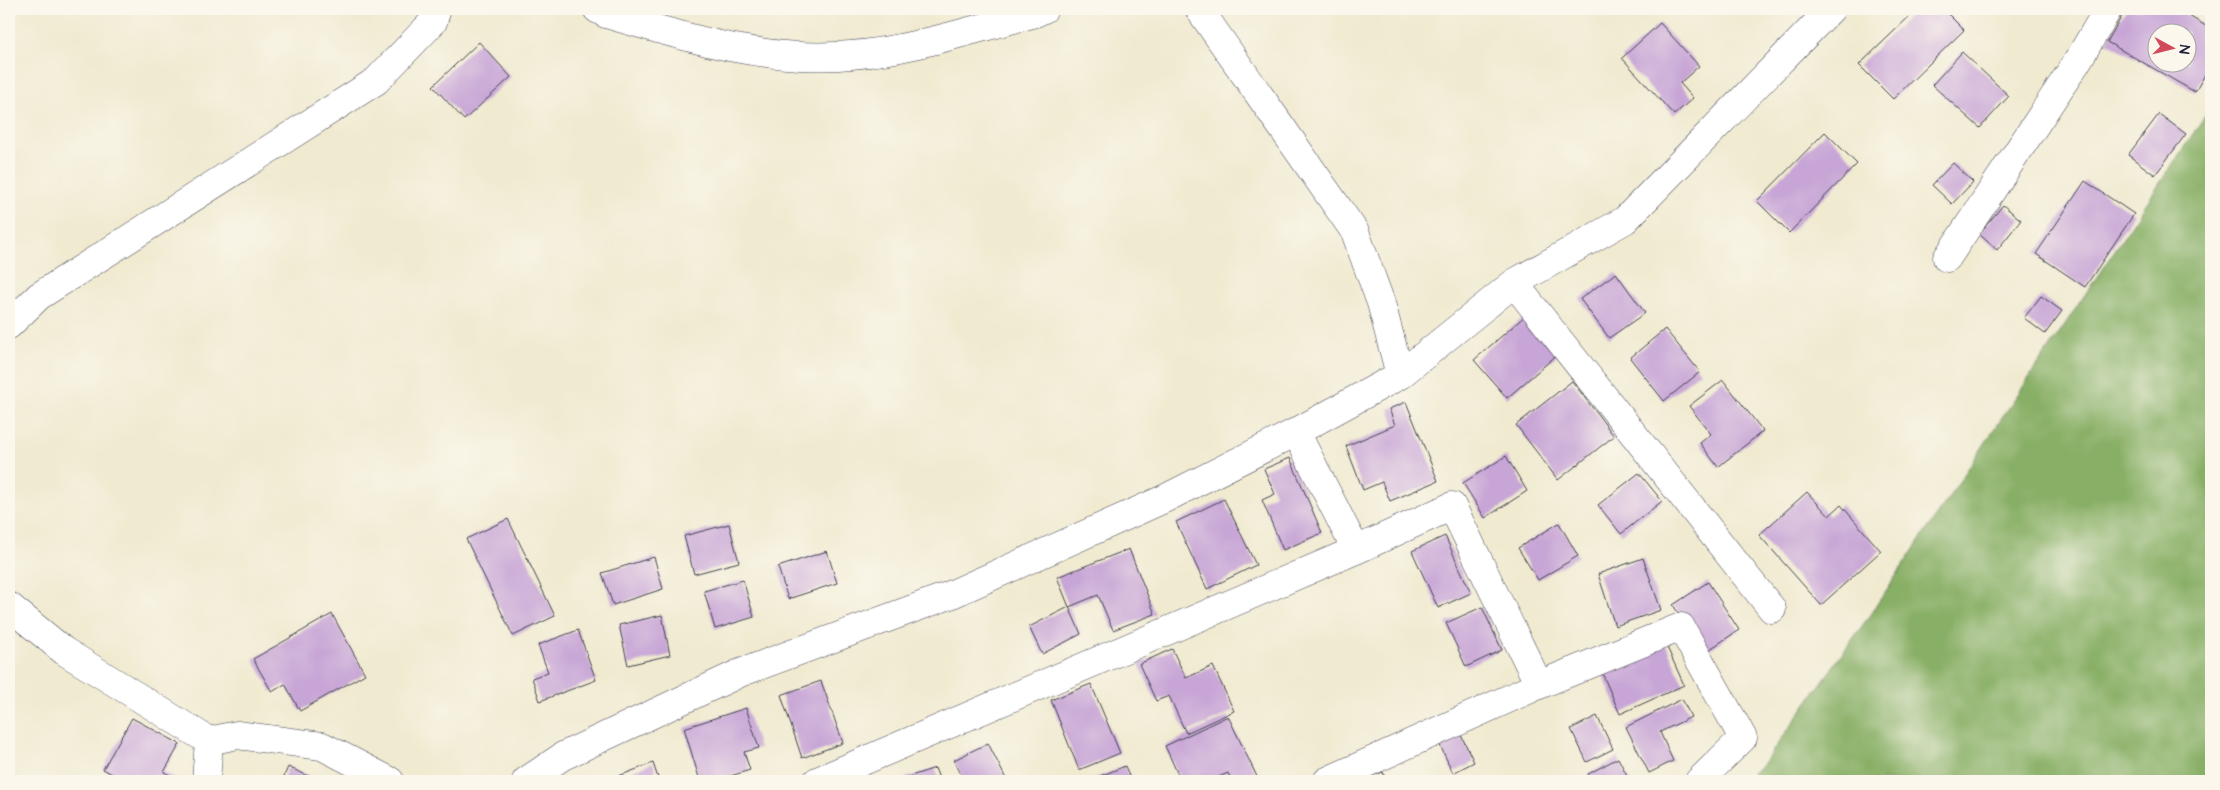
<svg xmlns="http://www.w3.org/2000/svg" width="2220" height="790" viewBox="0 0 2220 790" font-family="'Architects Daughter',sans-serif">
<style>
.forest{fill:#87af65;stroke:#546850}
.building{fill:#c7a5d6;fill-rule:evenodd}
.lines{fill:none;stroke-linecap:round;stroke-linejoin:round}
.street-casing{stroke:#414051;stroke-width:29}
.secondary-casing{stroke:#414051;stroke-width:29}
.street{stroke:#fff;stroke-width:28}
.secondary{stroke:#fff;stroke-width:28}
</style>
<rect width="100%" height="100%" fill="#fbf7ec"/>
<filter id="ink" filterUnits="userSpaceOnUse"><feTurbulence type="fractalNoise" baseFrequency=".02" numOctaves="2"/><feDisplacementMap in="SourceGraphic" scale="10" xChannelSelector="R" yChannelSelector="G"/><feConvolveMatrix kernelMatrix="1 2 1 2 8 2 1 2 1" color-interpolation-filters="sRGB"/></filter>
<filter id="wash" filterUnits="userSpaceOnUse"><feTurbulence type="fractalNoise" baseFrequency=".0096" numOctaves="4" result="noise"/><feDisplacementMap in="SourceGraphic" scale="20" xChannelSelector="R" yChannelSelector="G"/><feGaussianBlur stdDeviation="1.12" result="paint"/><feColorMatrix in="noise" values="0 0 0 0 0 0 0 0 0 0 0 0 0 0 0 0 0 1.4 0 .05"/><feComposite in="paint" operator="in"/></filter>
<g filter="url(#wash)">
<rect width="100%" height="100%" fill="#f0ead0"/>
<path class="forest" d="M2211,107V781H1745L1765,762L1867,619Z"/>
<g id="blocks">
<path class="building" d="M1917,9H1943L1964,30L1893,99L1859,65Z
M2126,9H2177L2211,29V64L2195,92L2107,42ZM2158,32H2188V62H2158Z
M1660,23L1699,66L1680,83L1693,98L1674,115L1622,58Z
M479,42L511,77L464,120L433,86Z
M1962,52L2009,96L1980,128L1932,85Z
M2159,114L2186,134L2155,175L2128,155Z
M1825,132L1857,164L1789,233L1757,201Z
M1953,163L1973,182L1952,204L1932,185Z
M2085,181L2134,214L2085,287L2036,254Z
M2003,205L2021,220L1997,250L1979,234Z
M1616,273L1645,313L1609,338L1580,299Z
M2041,296L2062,311L2045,334L2024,318Z
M1526,315L1558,354L1507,398L1474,360Z
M1665,329L1700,372L1664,401L1630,358Z
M1723,380L1763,431L1718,467L1700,443L1711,434L1689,406Z
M1572,381L1614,436L1558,480L1516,425Z
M1406,402L1438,481L1390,501L1382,482L1363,490L1346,446L1395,425L1389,409Z
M1506,456L1527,491L1485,518L1463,483Z
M1290,458L1322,533L1283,550L1262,500L1275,494L1264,469Z
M1639,473L1662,501L1621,534L1598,505Z
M1807,492L1829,516L1841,505L1881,551L1821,605L1759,535Z
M1224,499L1256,565L1207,589L1176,522Z
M508,519L555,616L513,636L466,539Z
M1559,523L1578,556L1538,580L1518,548Z
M729,524L739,562L694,574L684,536Z
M1445,536L1471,593L1438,608L1412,551Z
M1129,549L1155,614L1113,630L1098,595L1069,607L1057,577Z
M827,551L837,583L788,599L778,567Z
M654,557L663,589L613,605L602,573Z
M1643,558L1661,610L1615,626L1598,574Z
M743,580L754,617L715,629L704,591Z
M1708,582L1739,630L1704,653L1673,605Z
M1069,607L1081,634L1042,654L1029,627Z
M1482,607L1502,650L1466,667L1446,623Z
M332,614L365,674L300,711L285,684L272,692L253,659Z
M662,615L670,655L628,665L619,625Z
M578,630L596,680L540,701L532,678L548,672L538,645Z
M1666,645L1684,685L1620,714L1602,673Z
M1172,649L1186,678L1213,666L1234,711L1186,733L1169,696L1156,701L1139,664Z
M821,681L843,743L802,758L781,695Z
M1091,684L1120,753L1079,770L1051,700Z
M1682,699L1691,717L1660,732L1673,761L1649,773L1626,727Z
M746,708L759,748L744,752L750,770L714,781H700L684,728Z
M1228,716L1259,781H1232L1228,773L1214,779L1215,781H1181L1165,746Z
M1597,716L1613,749L1587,762L1571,729Z
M132,718L180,744L164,772L178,779L177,781H125L103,769Z
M1459,731L1474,762L1453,773L1438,741Z
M988,743L1007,781H964L954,760Z
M1618,758L1630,781H1592L1588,774Z
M653,763L659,781H618L616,777Z
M1125,766L1131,781H1088Z
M288,767L320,781H282Z
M935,768L940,781H906L905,778Z
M1383,772L1386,781H1357Z"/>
</g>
</g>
<g filter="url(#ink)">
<use href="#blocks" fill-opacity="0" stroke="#414051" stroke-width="1"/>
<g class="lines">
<g class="street-casing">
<path id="street" d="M1199,9L1355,232L1381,303L1400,375
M1947,258L2077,62L2108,9
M1514,283L1772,609
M9,325L39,296L376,81L433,22L437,9
M1296,432L1356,550L1452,506L1539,685L1327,781
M9,606L64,651L209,741L237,735L322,746L390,781
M1539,685L1681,627L1743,738L1699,781
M206,781L209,741
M526,781L563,756L740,673L950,595L1164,499L1296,432L1400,375L1514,283L1625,220L1831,9
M817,781L1356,550"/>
</g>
<g class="secondary-casing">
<path id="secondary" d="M597,9L606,14C686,38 767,63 851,55C912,50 973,29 1033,14L1044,9"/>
</g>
<use href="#street" class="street"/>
<use href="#secondary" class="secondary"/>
</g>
</g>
<rect width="2220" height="790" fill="none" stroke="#fbf7ec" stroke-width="30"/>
<g transform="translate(2172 48) rotate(97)"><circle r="24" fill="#fbf7ec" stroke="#a4a2a5"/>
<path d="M0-4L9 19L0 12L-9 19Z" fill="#d1495b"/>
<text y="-8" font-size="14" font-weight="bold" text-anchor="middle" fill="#22223b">N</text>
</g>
</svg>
